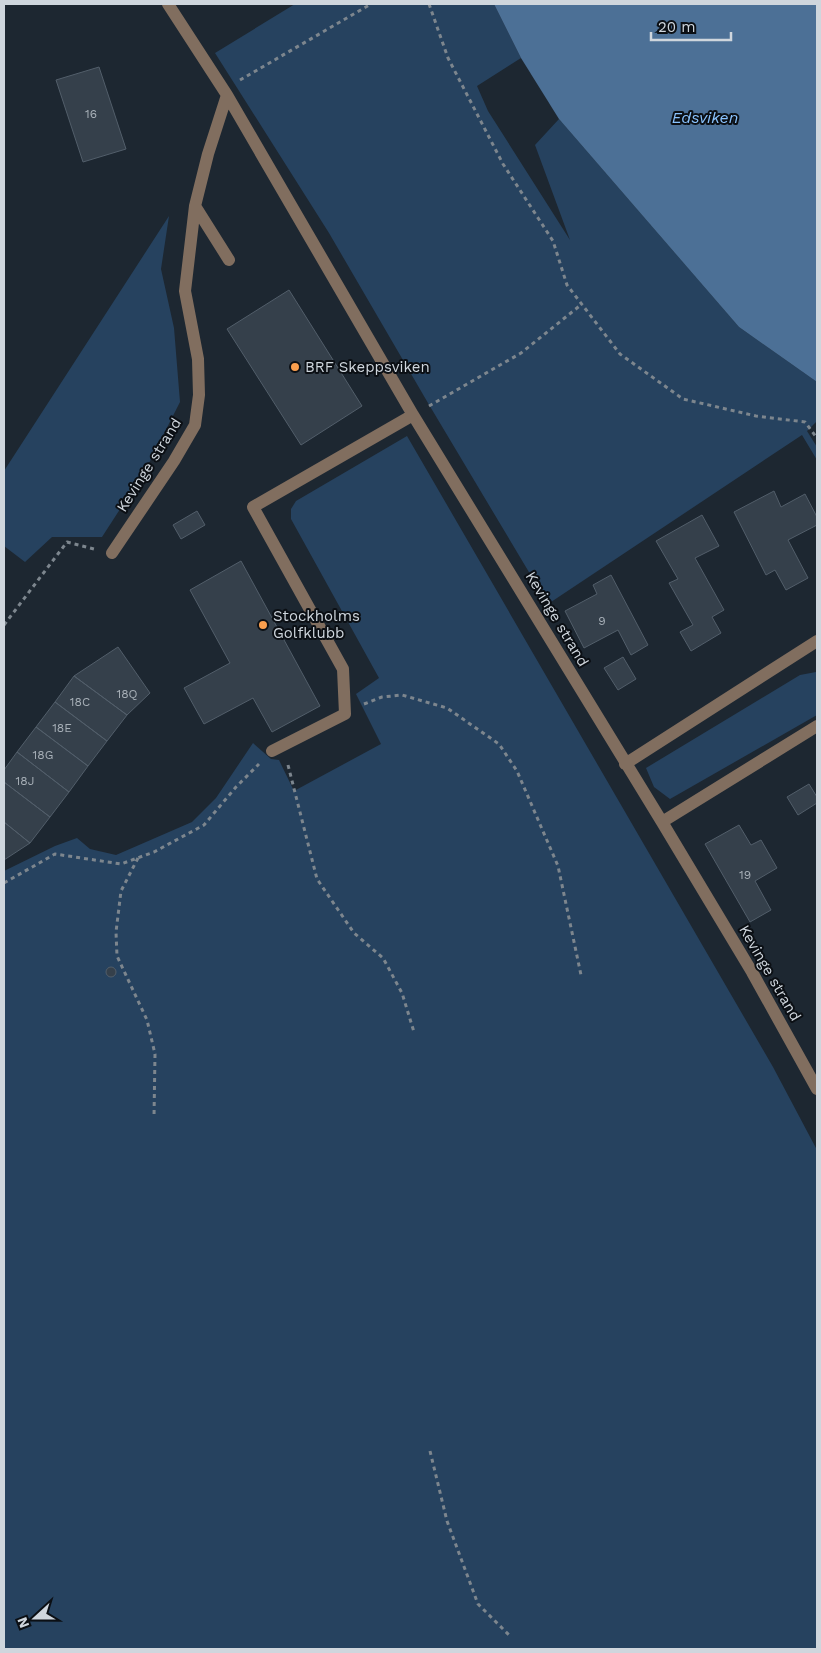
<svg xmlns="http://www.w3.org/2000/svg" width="821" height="1653" viewBox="0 0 821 1653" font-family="'Work Sans',sans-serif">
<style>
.green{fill:#26425f}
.water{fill:#4c7096}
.building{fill:#35404b;stroke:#525e6a}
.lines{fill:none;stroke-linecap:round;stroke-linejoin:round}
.path{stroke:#7d868e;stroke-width:3;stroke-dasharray:4 4;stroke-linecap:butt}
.minor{stroke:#816e5f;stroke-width:12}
.poi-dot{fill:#fa9f4e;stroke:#0b0f14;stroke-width:2}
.labels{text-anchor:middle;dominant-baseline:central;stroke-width:4;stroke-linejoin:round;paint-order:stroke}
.number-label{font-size:12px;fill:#a8b0b8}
.poi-label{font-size:15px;fill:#cfd6dd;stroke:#0b0f14;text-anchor:start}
.street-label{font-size:15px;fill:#cfd6dd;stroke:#0b0f14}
.water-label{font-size:16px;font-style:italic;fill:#8ac3fe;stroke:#0b0f14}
</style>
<rect width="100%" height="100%" fill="#1d2731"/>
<path class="green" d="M295,4H494L521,58L477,86L488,111L570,240L535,145L559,119L739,327L817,382V421L807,431L817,447V460L802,435L548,604L428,403L329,233L215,53Z
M169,216L161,269L174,328L180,402L146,469L102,537H52L25,562L4,546V471Z
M407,436L773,1067L817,1150V1649H4V871L55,846L77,838L90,849L116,855L192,822L216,798L253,743L271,759L279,760L294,791L381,744L356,694L379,678L291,519V509L296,501Z
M816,672L817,673V715L670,799L654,787L646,768L800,675Z"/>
<path class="water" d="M494,4H817V382L739,327L559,119L521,58Z"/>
<path class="building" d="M99,67L126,149L83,162L56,80Z
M289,290L362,406L301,445L227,329Z
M774,491L781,507L805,494L817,517V525L788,540L808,578L786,590L775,570L766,575L734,512Z
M197,511L205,525L181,539L173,525Z
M702,515L719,546L695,558L724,610L712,617L721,633L691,651L680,632L693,625L669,583L678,579L656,541Z
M241,561L320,706L272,732L253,698L204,724L184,688L230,663L190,590Z
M611,575L648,645L631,655L618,630L584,648L565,611L597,594L593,585Z
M118,647L150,693L127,715L74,676Z
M623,657L636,679L618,690L604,668Z
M74,676L127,715L107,741L55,702Z
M55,702L107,741L88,766L36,727Z
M36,727L88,766L69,792L17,752Z
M17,752L69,792L50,817L4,782V770Z
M4,782L50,817L30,843L4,822Z
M809,784L817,797V803L798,815L787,797Z
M4,822L30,843L4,860Z
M739,825L751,845L761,840L777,868L755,881L771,910L750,922L705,844Z
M106 972a5 5 0 1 1 10 0a5 5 0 1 1-10 0Z"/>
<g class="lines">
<path class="path" d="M429,4L448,58L503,164L553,241L567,285L620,354L683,399L756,416L805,422L817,438
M240,80L371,4
M429,406L521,353L582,304
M4,625L67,542L94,549
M364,704L382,697L402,695L447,708L499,744L517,771L558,866L581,975
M288,765L317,879L354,933L383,958L402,993L414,1032
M138,858L121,891L116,932L117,956L147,1020L155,1054L154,1117
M4,883L55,854L121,864L154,852L204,825L236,787L259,764
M430,1451L447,1521L478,1604L511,1637"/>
<path class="minor" d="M168,4L227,95L413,415L662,822L752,972L817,1089
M195,206L229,260
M112,553L174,461L195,425L199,395L198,359L185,291L195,206L208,154L227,95
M272,751L345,714L343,669L253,507L413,415
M625,764L817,641
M662,822L817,726"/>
</g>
<g class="poi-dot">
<circle cx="295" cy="367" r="5"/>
<circle cx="263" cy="625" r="5"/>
</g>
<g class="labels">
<g class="number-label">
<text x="91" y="114">16</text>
<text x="602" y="621">9</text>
<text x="127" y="694">18Q</text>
<text x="80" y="702">18C</text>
<text x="62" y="728">18E</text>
<text x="43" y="755">18G</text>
<text x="25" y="781">18J</text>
<text x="745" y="875">19</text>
</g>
<g class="poi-label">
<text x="305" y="367">BRF Skeppsviken</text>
<text x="273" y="616">Stockholms<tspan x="273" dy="17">Golfklubb</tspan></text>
</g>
<g class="street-label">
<text transform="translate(149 465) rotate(-58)">Kevinge strand</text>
<text transform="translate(557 619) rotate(59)">Kevinge strand</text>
<text transform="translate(770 973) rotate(60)">Kevinge strand</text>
</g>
<g class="water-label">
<text x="705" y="117">Edsviken</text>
</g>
</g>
<rect width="821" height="1653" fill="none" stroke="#cfd6dd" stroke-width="10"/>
<g transform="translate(35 1618) rotate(249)" stroke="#0b0f14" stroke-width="4" paint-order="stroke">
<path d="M0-4L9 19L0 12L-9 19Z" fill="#cfd6dd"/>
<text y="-8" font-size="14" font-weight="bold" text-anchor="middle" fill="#cfd6dd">N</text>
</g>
<path d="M651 32v8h80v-8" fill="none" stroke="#cfd6dd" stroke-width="2.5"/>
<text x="658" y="32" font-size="15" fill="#cfd6dd" stroke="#0b0f14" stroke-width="4" paint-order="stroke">20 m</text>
</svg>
